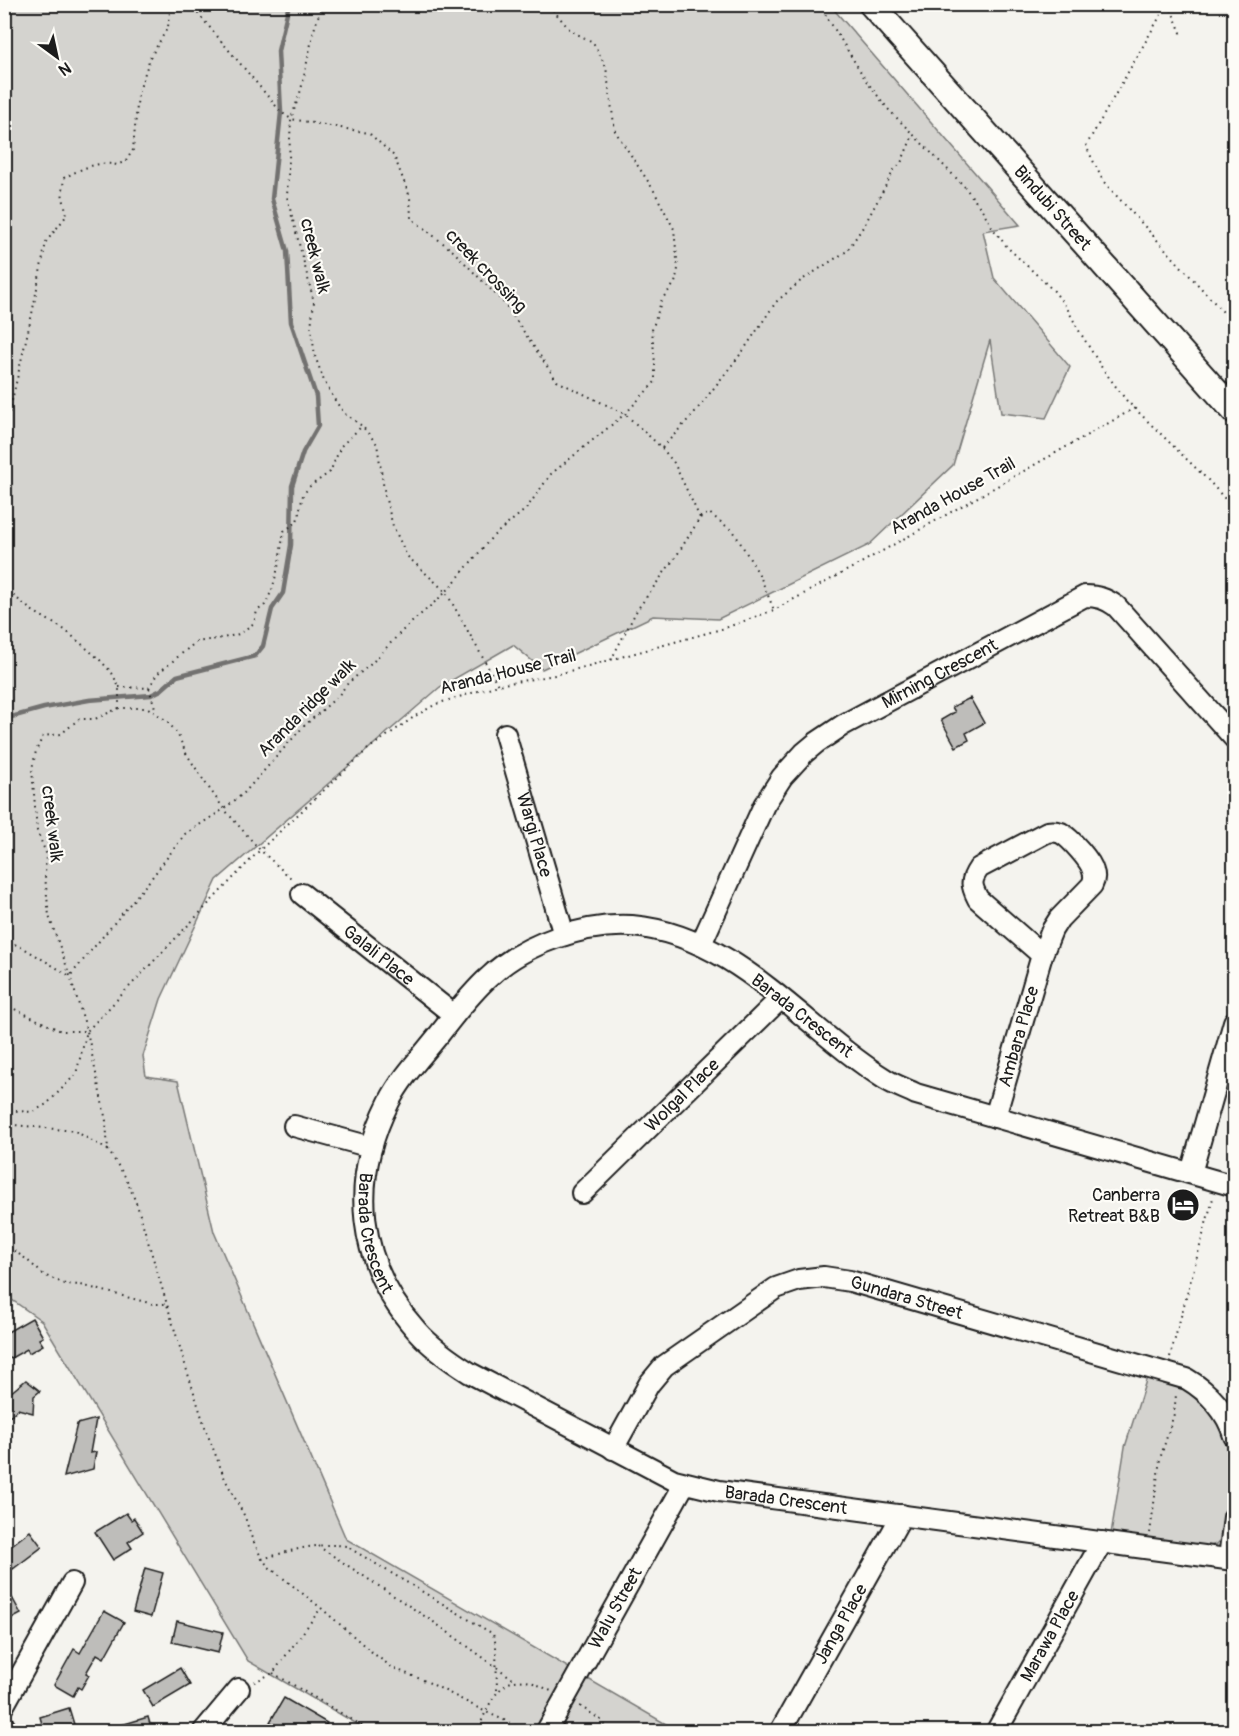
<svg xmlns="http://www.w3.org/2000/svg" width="1239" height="1736" viewBox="0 0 1239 1736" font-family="Pangolin,sans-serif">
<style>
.green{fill:#d4d3cf;stroke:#787876;stroke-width:1.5}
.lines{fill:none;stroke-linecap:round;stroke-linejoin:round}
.stream{stroke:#72716f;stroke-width:4.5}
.building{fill:#bebdba;stroke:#1c1c1c;stroke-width:1.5}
.minor-casing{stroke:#1c1c1c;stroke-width:24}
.major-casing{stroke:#1c1c1c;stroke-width:28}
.path{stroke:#1c1c1c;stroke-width:2;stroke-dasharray:1.5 4.5;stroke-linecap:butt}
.minor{stroke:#fdfcf7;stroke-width:20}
.major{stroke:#fdfcf7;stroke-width:24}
.labels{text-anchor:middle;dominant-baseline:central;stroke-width:4.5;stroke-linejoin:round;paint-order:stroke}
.street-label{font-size:18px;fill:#1c1c1c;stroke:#fdfcf7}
.poi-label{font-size:18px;fill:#1c1c1c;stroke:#fdfcf7;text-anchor:end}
</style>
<rect width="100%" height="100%" fill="#f4f3ee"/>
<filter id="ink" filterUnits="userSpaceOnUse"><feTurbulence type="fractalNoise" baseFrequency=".0167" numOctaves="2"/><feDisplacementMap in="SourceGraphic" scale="12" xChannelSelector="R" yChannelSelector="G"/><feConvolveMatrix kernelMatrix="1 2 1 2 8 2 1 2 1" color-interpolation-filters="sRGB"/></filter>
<g filter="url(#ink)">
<path class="green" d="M5,5H830L1020,225L983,231L994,278L1070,367L1046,418L1001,413L990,340L953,465L869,545L718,619L653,616L542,669L513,645L440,687L217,880L161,999L143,1056L146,1076L178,1081L214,1232L346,1539L678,1731H369L248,1661L42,1321L5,1295Z
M1148,1374L1194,1392L1221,1423L1230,1443L1232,1458V1483L1223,1537L1216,1544L1208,1547L1111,1534L1125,1447Z"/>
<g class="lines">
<path class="stream" d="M4,719L44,708L89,700L151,695L161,690L177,676L255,656L263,646L272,609L283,593L291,545L292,486L303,452L318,426L316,396L291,322L287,251L272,199L281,112L278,51L289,4"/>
</g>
<path class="building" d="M970,698L984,723L966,733L969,740L956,747L941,720L955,712L952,707Z
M32,1318L43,1337L39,1339L43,1345L29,1353L27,1349L4,1362V1334Z
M26,1380L40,1391L34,1396L33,1413L18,1409L4,1421V1398Z
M96,1419L90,1453L96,1452L93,1469L64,1477L77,1424Z
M126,1513L131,1520L134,1518L143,1532L128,1542L132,1548L113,1560L95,1532Z
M30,1531L42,1547L13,1569L4,1558V1551Z
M145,1568L163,1573L151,1617L133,1612Z
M4,1583L21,1614L4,1623Z
M104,1611L124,1622L104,1658L97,1654L86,1673L89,1675L81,1689L78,1687L73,1696L54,1685L74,1649L80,1653Z
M177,1621L223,1632L218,1653L172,1642Z
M180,1668L190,1685L153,1707L143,1690Z
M284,1698L327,1723L322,1731H286L270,1722Z
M69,1708L76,1731H44L40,1717Z
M148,1717L152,1731H109L108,1729Z"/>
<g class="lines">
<g class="minor-casing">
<g id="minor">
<path id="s1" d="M505,734L564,935"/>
<path id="s2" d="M302,894L454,1015"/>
<path id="s3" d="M701,944L764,805L782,777L804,753L816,743L843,725L1085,596C1098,596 1106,599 1116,606L1234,738"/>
<path id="s4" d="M995,1117L1042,955L978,899C971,885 970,881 979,868L1047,832C1052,831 1056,831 1061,833C1070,838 1091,861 1093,871C1095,876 1094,881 1092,885L1059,919L1052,930L1042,955"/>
<path d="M294,1126L371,1147"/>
<path d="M1191,1173L1234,1022"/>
<path id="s5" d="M1234,1186L916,1094C906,1089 894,1085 885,1079C802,1027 736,935 632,926C584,923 523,944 489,977C471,993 456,1013 441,1032C424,1054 402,1076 389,1102C349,1181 357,1264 417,1331C432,1348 451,1361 470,1373L674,1480L719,1491L1234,1560"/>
<path id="s6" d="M582,1193L780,999"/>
<path id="s7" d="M613,1449L649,1384L664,1366L776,1288L799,1280L824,1277L850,1281L1187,1379C1209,1392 1227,1412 1234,1436"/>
<path d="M1229,1559L1234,1517"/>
<path d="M4,1705L72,1583"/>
<path d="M4,1726L7,1732"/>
<path d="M203,1732L239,1689"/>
<path id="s8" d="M546,1732L685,1483"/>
<path id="s9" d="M780,1732L902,1515"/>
<path id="s10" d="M996,1732L1102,1542"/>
</g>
</g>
<g class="major-casing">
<g id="major">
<path id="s11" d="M871,4L1234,411"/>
</g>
</g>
<path class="path" d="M190,4L281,112L291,119L369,133L394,156L410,197L411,218L453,251L505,304L557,381L625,414L662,448L674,463L700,518
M322,4L314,30L301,90L291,119L287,197L314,302L311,327L315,356L324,381L336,402L345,414L362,426L377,444L385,496L393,526L407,556L446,592L498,685
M819,4L867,82L888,109L964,186L983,211L994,230L1007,247L1054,291L1067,308L1078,329L1102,368L1126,400L1208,480L1234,509
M1167,4L1086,146L1103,181L1234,324
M1169,4L1182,35
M4,442L7,422L32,314L46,242L67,215L62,193L64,178C81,169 98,160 117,165L126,161L133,150L138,94L150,58L168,27L171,4
M662,448L695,412L743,351L776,302L802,280L847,251L865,224L894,170L901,163L913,135
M4,588L31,610L65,630L99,659L112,673L119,687V708H148L167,721L177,733L186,753L204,781L224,809L260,850L292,879
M611,660L637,610L677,555L700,518L709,513L734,532L760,576L774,610
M119,687L149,688
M149,688L157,674L196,642L223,638L239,634L254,623L257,611L265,605L272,590L278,568L284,531L297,522L303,495L309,487L330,472L341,446L362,426
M149,688L156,711
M119,708L95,719H79L61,734L43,736L36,751L32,769L37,831L46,853L45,876L49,916L70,976L87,1031L106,1121L108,1150L126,1178L137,1205L188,1374L207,1433L225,1479L245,1517L251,1536L262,1559L269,1567L321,1608L374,1654L393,1668L428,1682L486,1712L530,1732
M4,939L27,950L70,976L150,880L185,834L224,809L244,793L303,727L338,696L348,683L371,664L401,632L446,592L492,537L526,509L551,474L625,414L655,382V364L652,330L662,299L675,283L678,269L674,229L653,189L615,131L606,67L593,42L571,31L548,4
M4,1004L61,1031H87
M4,1110L32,1112L47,1104L76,1074L87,1031L260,850L368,749L417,715L436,704L498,685L555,675L610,660L725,628L774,610L861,563L1135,408
M4,1124L75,1131L108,1150
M4,1244L26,1259L44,1275L65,1284L81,1285L153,1304H167
M1170,1357L1213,1198
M1150,1533L1160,1459L1174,1414L1176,1395
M318,1546L435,1623L516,1681
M262,1559C290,1551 316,1542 346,1546L493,1634L496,1645L497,1691
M273,1673L373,1732
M254,1682L273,1673L321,1608
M580,1706L601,1720L609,1732
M477,1732C486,1712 497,1676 525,1681C534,1682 542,1687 551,1691"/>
<use href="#minor" class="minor"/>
<use href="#major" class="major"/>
</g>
</g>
<defs>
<g id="hotel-disc" transform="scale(1.725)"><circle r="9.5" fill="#1c1c1c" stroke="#fdfcf7"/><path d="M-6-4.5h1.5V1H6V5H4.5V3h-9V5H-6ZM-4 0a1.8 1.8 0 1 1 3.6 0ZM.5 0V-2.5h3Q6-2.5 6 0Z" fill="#fff"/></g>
</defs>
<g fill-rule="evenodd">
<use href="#hotel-disc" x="1183" y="1205"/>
</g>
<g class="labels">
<g class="street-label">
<text stroke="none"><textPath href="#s11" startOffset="273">Bindubi Street</textPath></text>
<text transform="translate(315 256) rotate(76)">creek walk</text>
<text transform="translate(486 271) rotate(46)">creek crossing</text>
<text transform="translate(953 496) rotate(-29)">Aranda House Trail</text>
<text transform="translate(508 672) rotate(-14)">Aranda House Trail</text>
<text stroke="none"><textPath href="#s3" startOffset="376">Mirning Crescent</textPath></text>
<text transform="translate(307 708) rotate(-45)">Aranda ridge walk</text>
<text transform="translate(52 824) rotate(83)">creek walk</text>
<text stroke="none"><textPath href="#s1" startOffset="105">Wargi Place</textPath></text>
<text stroke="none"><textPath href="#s2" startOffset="98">Galali Place</textPath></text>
<text transform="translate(802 1016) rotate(38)">Barada Crescent</text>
<text stroke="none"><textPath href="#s4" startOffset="84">Ambara Place</textPath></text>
<text stroke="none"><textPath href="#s6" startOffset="140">Wolgal Place</textPath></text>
<text stroke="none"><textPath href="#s5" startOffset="1118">Barada Crescent</textPath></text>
<text stroke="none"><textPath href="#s7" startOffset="369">Gundara Street</textPath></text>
<text stroke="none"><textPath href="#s5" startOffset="1640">Barada Crescent</textPath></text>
<text stroke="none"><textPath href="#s8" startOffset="142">Walu Street</textPath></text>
<text stroke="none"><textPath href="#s9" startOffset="124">Janga Place</textPath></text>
<text stroke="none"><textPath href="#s10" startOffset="110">Marawa Place</textPath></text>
</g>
<g class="poi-label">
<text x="1160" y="1195">Canberra<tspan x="1160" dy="21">Retreat B&amp;B</tspan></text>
</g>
</g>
<rect width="1239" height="1736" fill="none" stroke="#fdfcf7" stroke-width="24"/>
<rect x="12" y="12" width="1215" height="1712" fill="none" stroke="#1c1c1c" stroke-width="2" filter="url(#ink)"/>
<g transform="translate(57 57) rotate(147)" stroke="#fdfcf7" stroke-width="4.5" paint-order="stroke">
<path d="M0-4.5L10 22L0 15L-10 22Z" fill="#1c1c1c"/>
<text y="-9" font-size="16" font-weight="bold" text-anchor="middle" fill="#1c1c1c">N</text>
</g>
</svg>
